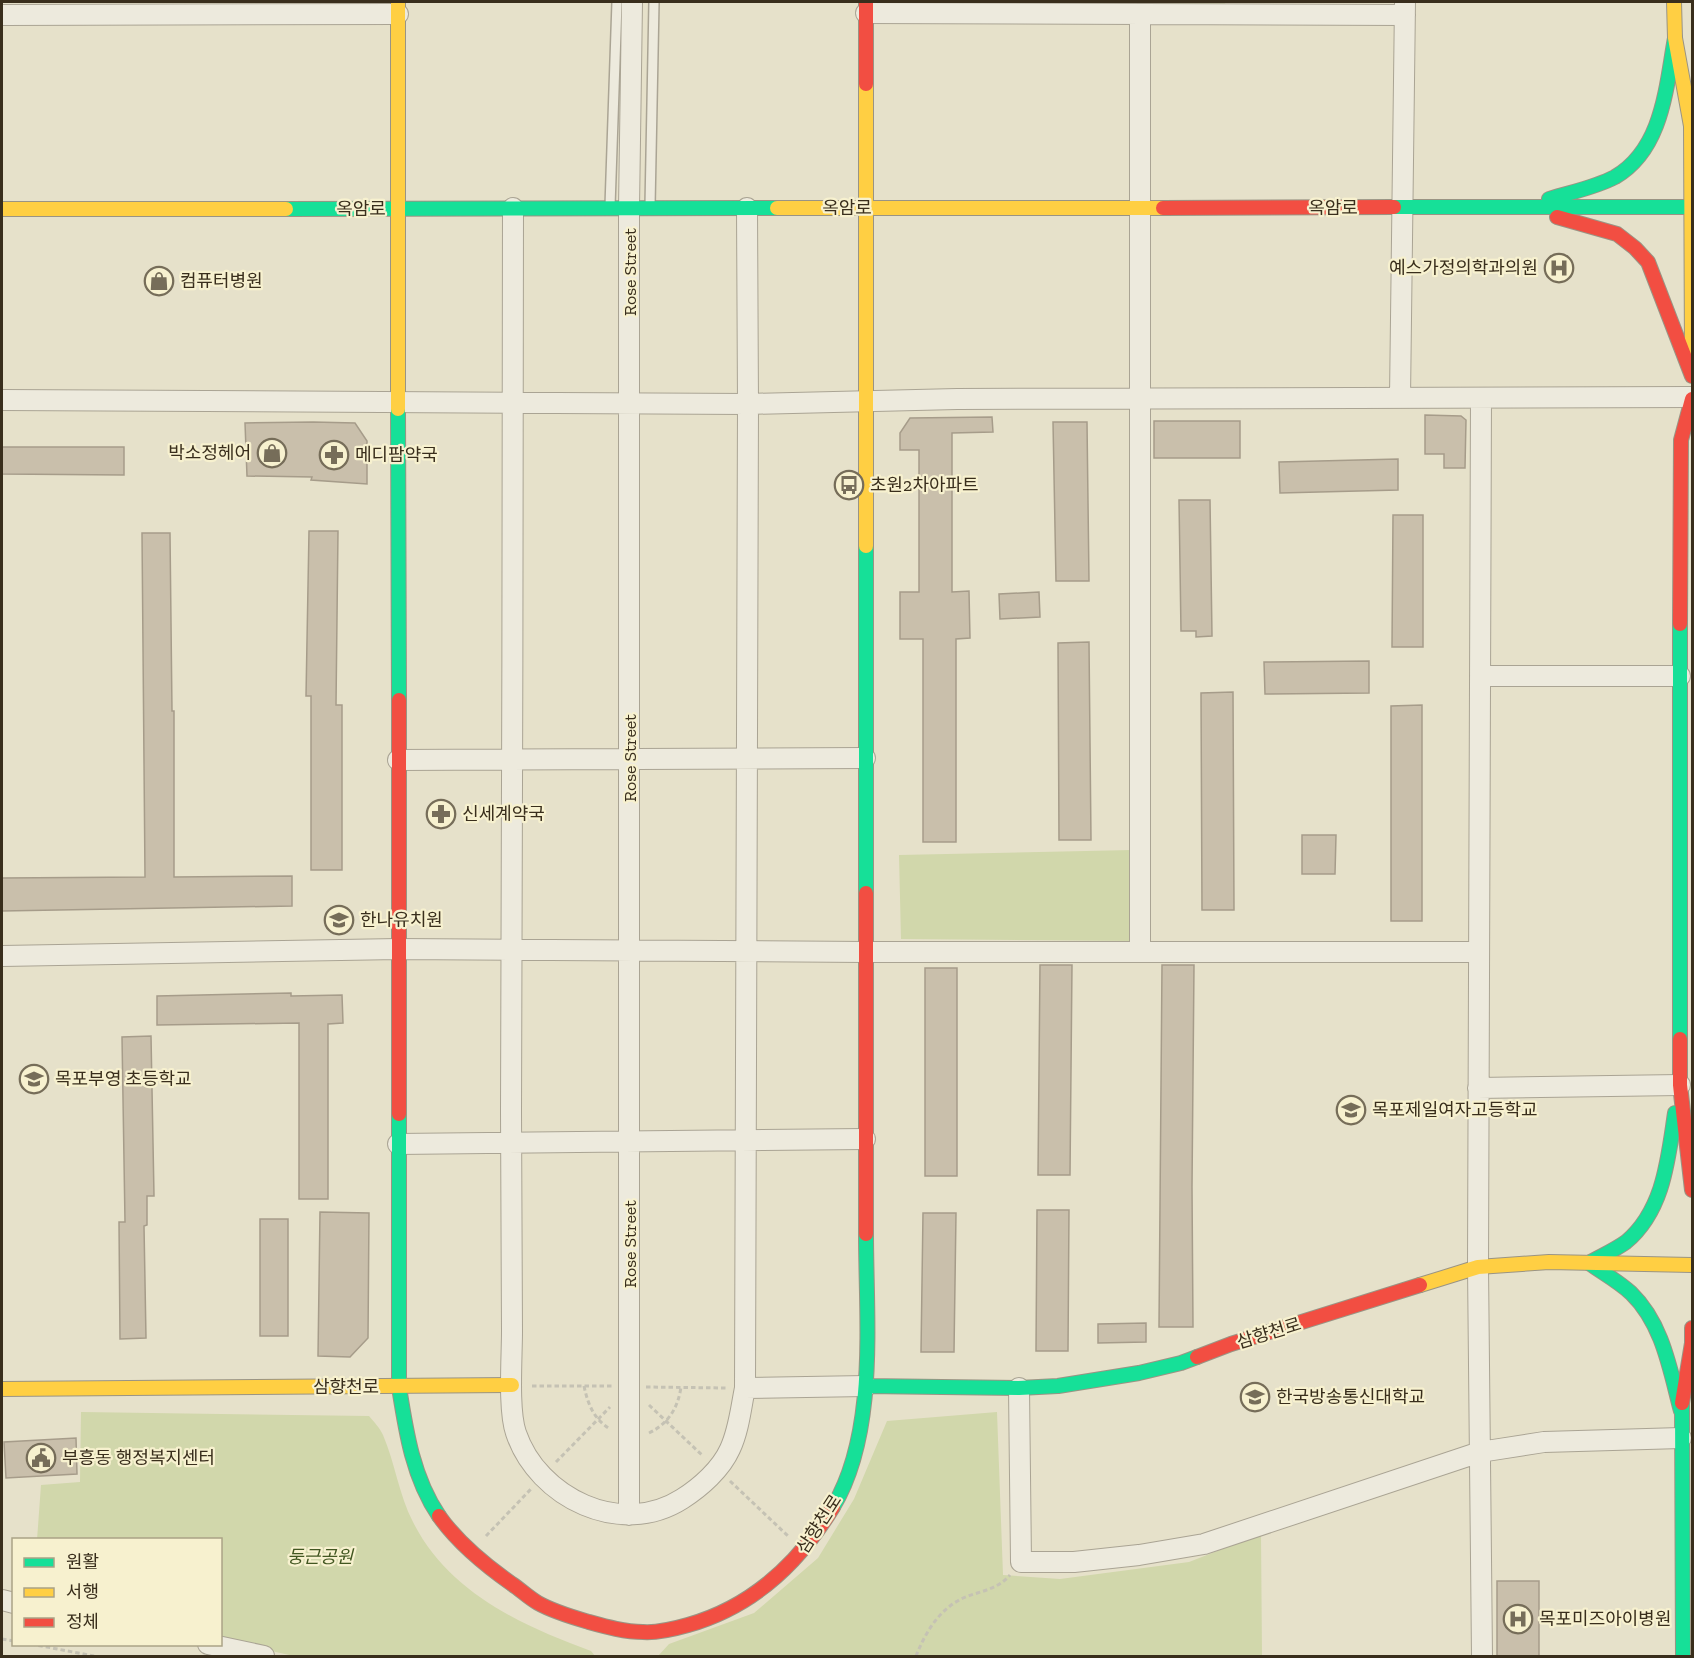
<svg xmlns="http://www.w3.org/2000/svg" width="1694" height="1658" viewBox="0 0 1694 1658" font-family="'Zilla Slab','Noto Sans KR',serif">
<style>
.green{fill:#d1d7ab}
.building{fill:#c9bfab;stroke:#a69c8a;stroke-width:1.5}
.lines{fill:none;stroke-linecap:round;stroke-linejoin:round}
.lane-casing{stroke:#aaa494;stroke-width:12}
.street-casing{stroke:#aaa494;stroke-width:22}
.fast-casing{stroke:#9a9484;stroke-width:16}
.slow-casing{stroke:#9a9484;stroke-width:16}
.jam-casing{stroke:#9a9484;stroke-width:16}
.path{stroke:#c5c2b4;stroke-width:3;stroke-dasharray:4.5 3;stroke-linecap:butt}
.lane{stroke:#edeadd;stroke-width:9}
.street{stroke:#edeadd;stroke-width:20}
.fast{stroke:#16e098;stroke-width:14}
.slow{stroke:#ffcf43;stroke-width:14}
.jam{stroke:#f24e42;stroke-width:14}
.labels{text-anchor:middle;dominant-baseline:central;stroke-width:4.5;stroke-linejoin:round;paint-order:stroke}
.street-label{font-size:18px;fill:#392e1c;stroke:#f7f1cf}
.poi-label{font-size:18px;fill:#392e1c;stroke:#f7f1cf;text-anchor:start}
.park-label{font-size:18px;font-style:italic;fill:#425721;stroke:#f7f1cf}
</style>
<rect width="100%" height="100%" fill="#e6e1ca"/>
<path class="green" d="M1054,2H1225V14H1054Z
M1132,850L1136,929L1129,941L901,939L899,855Z
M81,1412L369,1416C374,1422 380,1428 383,1435C395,1463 399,1495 413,1522C448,1592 522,1626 591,1651L595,1656H294L221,1640L220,1540H37L41,1485L80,1482Z
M997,1412L1003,1575L1060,1579L1189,1562L1261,1534L1262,1656H658L669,1644L754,1613L818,1558L854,1499L887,1421Z"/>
<path class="building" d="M1425,415L1461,416L1466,420L1465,468H1444V454H1425Z
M992,417L993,432L952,433V592L969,591L970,638L956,639V842H923V639H900V592H919V450H900V433L910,418Z
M1154,421H1240V458H1154Z
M313,422L355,423L367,441V484L311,480L312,477L247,476L245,423Z
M1053,422H1087L1089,581H1056Z
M2,447H124V475L2,474Z
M1398,459V490L1280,493L1279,462Z
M1179,500H1210L1212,636L1196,637V631H1181Z
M1393,515H1423V647H1392Z
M309,531H338L336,705H342V870H311V696H306Z
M142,533H170L172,711H174V877L292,876V906L2,911V878L145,877Z
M1039,592L1040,617L1000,619L999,594Z
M1089,642L1091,840H1059L1058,643Z
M1369,661V693L1265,694L1264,662Z
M1233,692L1234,910H1202L1201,693Z
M1422,705V921H1391V706Z
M1302,835H1336L1335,874H1302Z
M1040,965H1072L1070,1175H1038Z
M1162,965H1194L1192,1187L1193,1327H1159Z
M925,968H957V1176H925Z
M291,993V996L342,995L343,1023L328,1024V1199H299V1023L157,1025V996Z
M151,1036L154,1196H147V1225L144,1226L146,1338L120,1339L119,1222H125L122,1037Z
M1037,1210H1069L1068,1351H1036Z
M320,1212L369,1213L368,1338L350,1357L318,1356Z
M923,1213H956L954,1352H921Z
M260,1219H288V1336H260Z
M1146,1323V1342L1098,1343V1324Z
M76,1438L77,1474L6,1478L4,1442Z
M1497,1581H1539V1656H1497Z"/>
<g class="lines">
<g class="lane-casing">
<path id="lane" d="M610,206L617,2
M650,206L654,2"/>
</g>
<g class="street-casing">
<path id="street" d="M866,13L1405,15
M1140,14V952
M2,15L398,14
M513,208C513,509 512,811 511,1112C511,1185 511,1258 512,1331C512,1358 508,1410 516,1433C538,1498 621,1538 682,1499C701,1487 721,1469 730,1449C739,1430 741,1407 745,1388L748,404L747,208
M1400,398L1405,2
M1481,398L1478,1267L1482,1656
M2,400L748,404L957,399L1692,397
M1480,676H1680
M398,760L865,758
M2,956L398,949L865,952H1479
M1478,1088L1680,1085
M398,1144L865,1139
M745,1388L866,1386
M1019,1388L1021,1562H1074L1139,1555L1204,1544L1480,1452L1544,1442L1681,1438
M629,1515V208L632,2
M2,1600L14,1603
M208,1644L264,1656"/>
</g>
<g class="fast-casing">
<path id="fast" d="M1549,199C1571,192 1594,188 1615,177C1663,149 1666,87 1675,38
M1394,207H1692
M286,209L777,208
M398,409L399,700
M866,546V893
M1680,1039V624
M1675,1113C1668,1159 1664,1210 1626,1242C1615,1250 1601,1256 1589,1263C1603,1273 1618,1281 1631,1293C1663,1324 1670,1370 1681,1411
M399,1114V1387C406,1432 413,1478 439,1516
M866,1386L1019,1388L1058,1386L1139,1373L1181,1363L1197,1357
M1682,1403L1683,1656
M833,1507C878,1432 866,1319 866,1234"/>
</g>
<g class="slow-casing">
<path id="slow" d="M398,2V409
M1674,2L1675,38L1691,126L1692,356
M866,84V546
M777,208H1163
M2,209H286
M1420,1285L1478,1267L1549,1262L1692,1265
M2,1389L512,1385"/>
</g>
<g class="jam-casing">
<path id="jam" d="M866,2V84
M1163,208L1394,207
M1557,217L1617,234L1635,248L1648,262L1692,376
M1680,624L1681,440L1692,399
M399,700V1114
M866,893V1234
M1680,1039V1085L1692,1190
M1197,1357L1231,1344L1420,1285
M1682,1403L1692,1343V1328
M439,1516C458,1543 485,1565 512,1584C521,1590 529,1598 538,1603C554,1612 572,1617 589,1622C607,1627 625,1632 643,1632C658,1633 674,1629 688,1625C752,1607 799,1563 833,1507"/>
</g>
<path class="path" d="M532,1386H612
M584,1386C588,1405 594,1419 610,1429
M646,1387L726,1388
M649,1405L703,1456
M649,1433C668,1424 678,1408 681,1387
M556,1462L610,1407
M730,1481L788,1536
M486,1536L531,1489
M2,1639L14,1641
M31,1644L94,1656
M916,1656C926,1631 941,1606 968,1596C983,1591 999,1588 1010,1575"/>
<use href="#lane" class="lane"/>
<use href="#street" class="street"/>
<use href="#fast" class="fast"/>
<use href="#slow" class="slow"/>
<use href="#jam" class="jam"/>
</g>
<defs>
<g id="hospital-ring" transform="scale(1.5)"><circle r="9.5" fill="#f7f1cf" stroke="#766d59" stroke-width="1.5"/><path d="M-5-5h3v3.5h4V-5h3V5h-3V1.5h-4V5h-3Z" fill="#766d59"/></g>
<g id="shop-ring" transform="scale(1.5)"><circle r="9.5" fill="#f7f1cf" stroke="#766d59" stroke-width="1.5"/><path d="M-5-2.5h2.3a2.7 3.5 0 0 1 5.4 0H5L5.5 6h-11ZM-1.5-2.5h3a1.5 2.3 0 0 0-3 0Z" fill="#766d59"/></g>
<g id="pharmacy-ring" transform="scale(1.5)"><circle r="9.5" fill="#f7f1cf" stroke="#766d59" stroke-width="1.5"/><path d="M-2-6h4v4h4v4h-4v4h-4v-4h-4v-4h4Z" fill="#766d59"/></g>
<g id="bus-ring" transform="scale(1.5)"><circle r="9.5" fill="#f7f1cf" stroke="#766d59" stroke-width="1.5"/><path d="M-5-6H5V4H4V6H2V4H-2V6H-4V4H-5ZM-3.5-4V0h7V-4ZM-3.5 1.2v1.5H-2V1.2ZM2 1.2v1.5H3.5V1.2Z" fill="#766d59"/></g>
<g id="school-ring" transform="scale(1.5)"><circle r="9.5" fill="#f7f1cf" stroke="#766d59" stroke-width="1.5"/><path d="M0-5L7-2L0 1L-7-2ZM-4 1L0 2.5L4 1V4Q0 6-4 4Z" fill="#766d59"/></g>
<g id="university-ring" transform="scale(1.5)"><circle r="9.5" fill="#f7f1cf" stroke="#766d59" stroke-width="1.5"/><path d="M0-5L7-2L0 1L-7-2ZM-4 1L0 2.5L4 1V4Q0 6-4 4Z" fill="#766d59"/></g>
<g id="civic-ring" transform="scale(1.5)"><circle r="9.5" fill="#f7f1cf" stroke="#766d59" stroke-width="1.5"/><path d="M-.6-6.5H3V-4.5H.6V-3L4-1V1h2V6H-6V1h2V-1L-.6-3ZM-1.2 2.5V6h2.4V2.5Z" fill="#766d59"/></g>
</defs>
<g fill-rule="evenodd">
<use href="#hospital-ring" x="1559" y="268"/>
<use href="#shop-ring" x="159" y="281"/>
<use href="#shop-ring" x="272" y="453"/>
<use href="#pharmacy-ring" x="334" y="455"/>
<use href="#bus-ring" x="849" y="485"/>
<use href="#pharmacy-ring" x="441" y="814"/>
<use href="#school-ring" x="339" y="920"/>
<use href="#school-ring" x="34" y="1079"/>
<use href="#school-ring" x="1351" y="1110"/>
<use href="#university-ring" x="1255" y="1397"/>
<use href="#civic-ring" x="41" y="1458"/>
<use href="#hospital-ring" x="1518" y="1619"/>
</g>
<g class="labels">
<g class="street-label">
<text x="847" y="208">옥암로</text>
<text x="1333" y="208">옥암로</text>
<text x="361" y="209">옥암로</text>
<text transform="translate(630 272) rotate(-90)">Rose Street</text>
<text transform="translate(630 758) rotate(-90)">Rose Street</text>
<text transform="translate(630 1244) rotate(-90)">Rose Street</text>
<text transform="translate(1269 1333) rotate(-17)">삼향천로</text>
<text x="346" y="1387">삼향천로</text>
<text transform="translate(819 1524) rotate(-57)">삼향천로</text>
</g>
<g class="poi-label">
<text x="1538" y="268" text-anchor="end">예스가정의학과의원</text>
<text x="180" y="281">컴퓨터병원</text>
<text x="251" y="453" text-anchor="end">박소정헤어</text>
<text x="355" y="455">메디팜약국</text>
<text x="870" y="485">초원2차아파트</text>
<text x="462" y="814">신세계약국</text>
<text x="360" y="920">한나유치원</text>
<text x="55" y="1079">목포부영 초등학교</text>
<text x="1372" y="1110">목포제일여자고등학교</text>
<text x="1276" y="1397">한국방송통신대학교</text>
<text x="62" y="1458">부흥동 행정복지센터</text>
<text x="1539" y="1619">목포미즈아이병원</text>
</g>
<g class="park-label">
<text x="320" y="1557">둥근공원</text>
</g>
</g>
<rect width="1694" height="1658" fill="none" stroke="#392e1c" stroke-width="6"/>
<rect x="12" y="1538" width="210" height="108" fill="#f7f1cf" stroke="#aba387" stroke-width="1.5"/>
<rect x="24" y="1558" width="30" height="9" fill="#16e098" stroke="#aba387" stroke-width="1.5"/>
<text x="66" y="1568" font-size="18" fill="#392e1c">원활</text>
<rect x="24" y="1588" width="30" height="9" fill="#ffcf43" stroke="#aba387" stroke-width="1.5"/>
<text x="66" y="1598" font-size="18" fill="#392e1c">서행</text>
<rect x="24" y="1618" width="30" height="9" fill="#f24e42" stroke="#aba387" stroke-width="1.5"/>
<text x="66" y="1628" font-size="18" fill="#392e1c">정체</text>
</svg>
